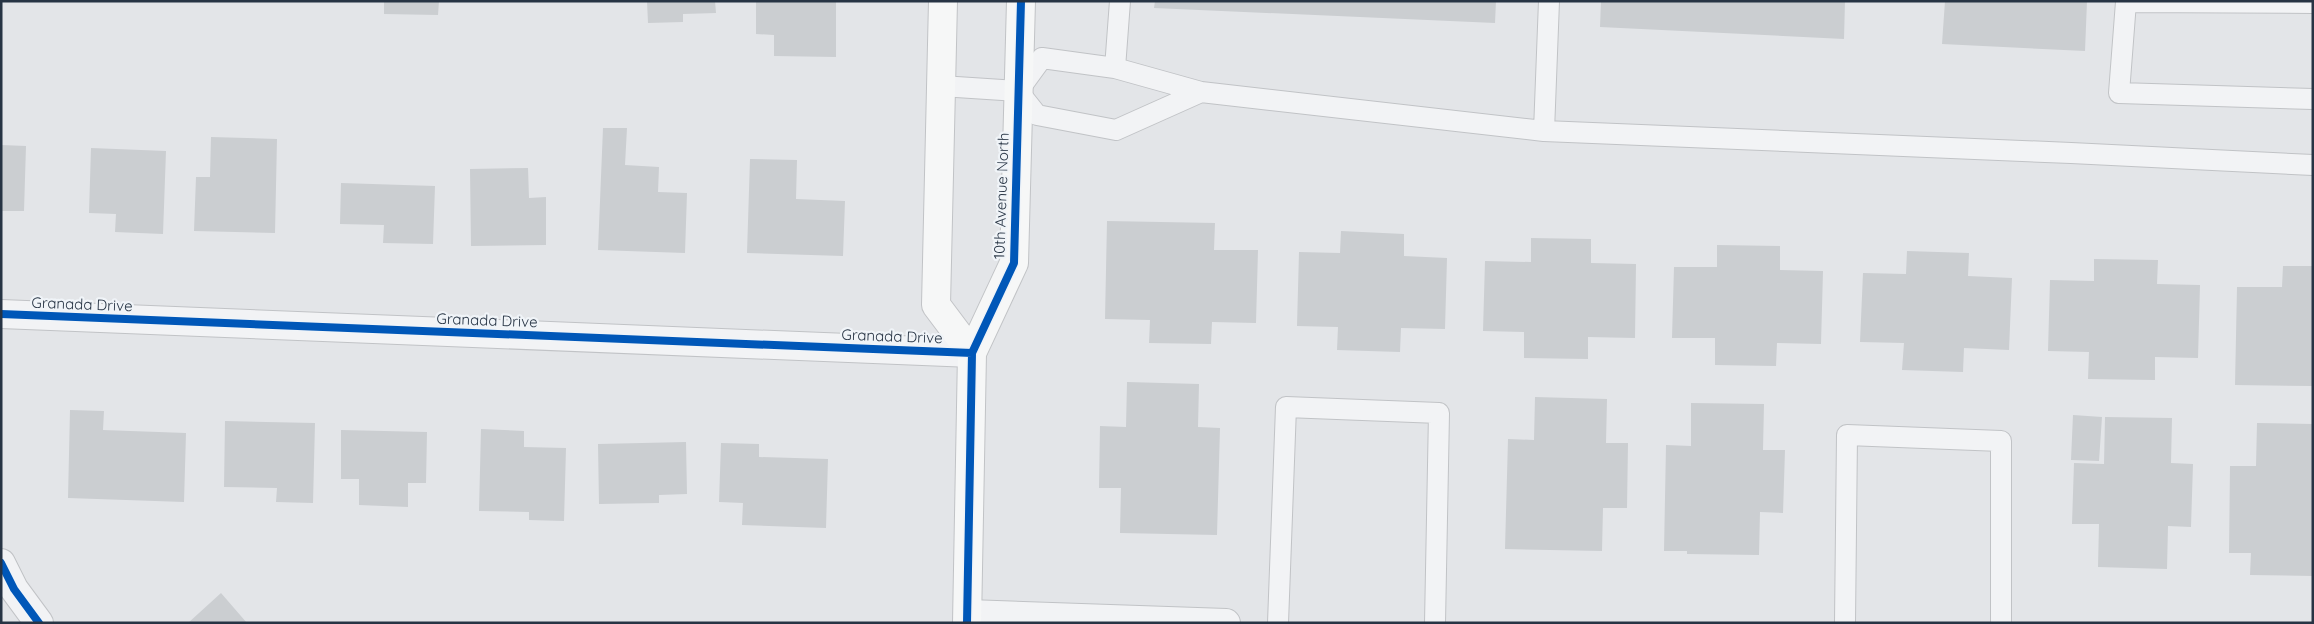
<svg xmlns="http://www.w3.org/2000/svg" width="2314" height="624" viewBox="0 0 2314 624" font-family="Quicksand,sans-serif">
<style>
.building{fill:#cbced1}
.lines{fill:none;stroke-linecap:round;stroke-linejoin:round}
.lane-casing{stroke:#c1c3c6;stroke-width:22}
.street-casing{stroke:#c1c3c6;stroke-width:30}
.secondary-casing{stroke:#c1c3c6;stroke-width:30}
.lane{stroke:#f2f3f5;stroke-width:20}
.street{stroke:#f2f3f5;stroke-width:28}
.secondary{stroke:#f6f7f7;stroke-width:28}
.cycleway-casing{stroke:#f0f4f8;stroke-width:11}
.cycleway{stroke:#0057b8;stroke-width:8}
.labels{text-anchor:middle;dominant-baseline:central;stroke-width:4.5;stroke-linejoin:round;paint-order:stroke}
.street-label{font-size:15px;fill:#273444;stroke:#f0f4f8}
</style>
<rect width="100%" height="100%" fill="#e3e5e8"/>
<path class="building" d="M384,1H439L438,15L384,14Z
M647,1H715L716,13L683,14V22L648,23Z
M756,1H836V57L774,56V35L756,34Z
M1155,1H1496L1495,23L1154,8Z
M1601,1H1845L1844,39L1600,27Z
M1945,1H2087L2085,51L1942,44Z
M603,128H627L625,165L659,167L658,192L687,193L685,253L598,250Z
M211,137L277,139L275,233L194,231L196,177H210Z
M1,145L26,146L24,211H1Z
M91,148L166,151L163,234L115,232L116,214L89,213Z
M750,159L797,160L796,199L845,201L843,256L747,253Z
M528,168L529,198L546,197V245L471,246L470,169Z
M341,183L435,186L433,244L383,243L384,225L340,224Z
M1107,221L1215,223L1214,250H1258L1256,323L1212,322L1211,344L1149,343L1150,320L1105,319Z
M1341,231L1404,234V256L1447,258L1445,329L1401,328L1400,352L1337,350L1338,327L1297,326L1299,252L1340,253Z
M1531,238L1591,239V263L1636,264L1635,338L1588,337V359L1524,358V332L1483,331L1485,261L1531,262Z
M1717,245L1780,246V270L1823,271L1821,344L1777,343L1776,366L1715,365V338H1672L1674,267H1717Z
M1907,251L1969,253L1968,276L2012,278L2009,350L1964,348L1963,372L1902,370L1904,343L1860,342L1863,273L1906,274Z
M2094,259L2158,260L2157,284L2200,285L2198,358L2155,357V380L2088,379L2089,352L2048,351L2050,280L2094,281Z
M2283,266H2313V386L2235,385L2237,287H2282Z
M1127,382L1199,384L1198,427L1220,428L1217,535L1120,533L1121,488H1099L1100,426L1126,427Z
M1535,397L1607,399L1606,443H1628L1627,508H1603L1602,551L1505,549L1508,439L1534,440Z
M1691,403L1764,404L1763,450H1785L1783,513L1760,512L1759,555L1687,554V551H1664L1666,445L1691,446Z
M70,410L104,411L103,430L186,433L184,502L68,498Z
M2073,415L2102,417L2099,461L2071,460Z
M2105,417L2172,418L2171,463L2193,464L2191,527L2168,526L2167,569L2098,567L2099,524H2072L2074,463L2104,464Z
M225,421L315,423L313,503L276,502L277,488L224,487Z
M2257,423L2313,424V576L2250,575L2251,553H2229L2230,466H2256Z
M481,429L524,431V447L566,448L564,521L529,520V512L479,511Z
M341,430L427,432L426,483H408V507L359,505V479H341Z
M686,442L687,494L659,495V503L599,504L598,444Z
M721,443L759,444V457L828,459L826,528L742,525L743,503L719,502Z
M221,593L247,623H188Z"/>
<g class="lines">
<g class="lane-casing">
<path id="lane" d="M2313,3L2126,2L2119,93L2313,99
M1115,68L1120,1
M941,86L1018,91L1037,115L1116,130L1201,92
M1018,91L1042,58L1115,68L1201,92L1544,131L2071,153L2313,165
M1544,131L1549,1
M1278,623L1286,407L1439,413L1435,623
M1845,623L1847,435L2001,441V623"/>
</g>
<g class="street-casing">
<path id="street" d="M1,314L972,353
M1,563L14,589L39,623
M968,614L1226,623"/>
</g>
<g class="secondary-casing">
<path id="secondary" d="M943,1L936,305L972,353
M967,623L972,353L1014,263L1021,1"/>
</g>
<use href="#lane" class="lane"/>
<use href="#street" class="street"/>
<use href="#secondary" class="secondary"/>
<g class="cycleway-casing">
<path id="cycleway" d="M1,314L972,353
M1,563L14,589L39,623
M967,623L972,353L1014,263L1021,1"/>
</g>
<use href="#cycleway" class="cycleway"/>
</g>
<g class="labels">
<g class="street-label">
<text transform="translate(1001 196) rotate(-88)">10th Avenue North</text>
<text transform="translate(82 304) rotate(2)">Granada Drive</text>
<text transform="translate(487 320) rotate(2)">Granada Drive</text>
<text transform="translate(892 336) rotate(2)">Granada Drive</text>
</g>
</g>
<rect width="2314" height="624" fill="none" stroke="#273444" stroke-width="5"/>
</svg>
